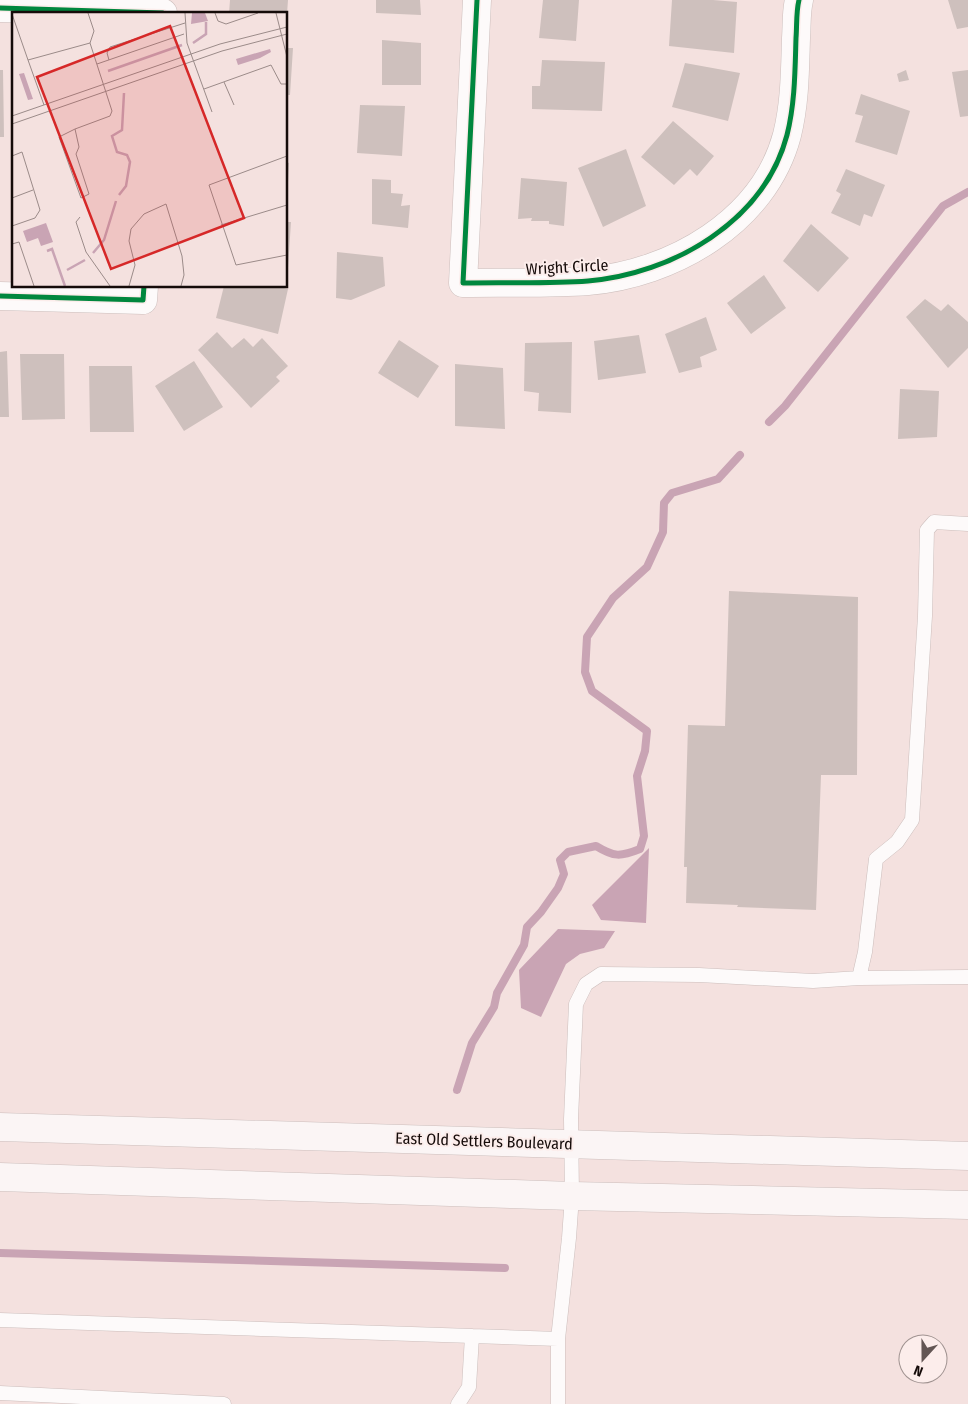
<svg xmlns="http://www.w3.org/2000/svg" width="968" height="1404" viewBox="0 0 968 1404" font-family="'Fira Sans Condensed',sans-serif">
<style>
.water{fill:#c9a4b4}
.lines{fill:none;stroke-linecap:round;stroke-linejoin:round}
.stream{stroke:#c9a4b4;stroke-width:8}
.building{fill:#cec0bd}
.lane-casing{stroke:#ccbebc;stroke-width:15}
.street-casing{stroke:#ccbebc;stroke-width:29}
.secondary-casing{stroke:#ccbebc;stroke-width:29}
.lane{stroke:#fdfafa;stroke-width:14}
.street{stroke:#fdfafa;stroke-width:28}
.secondary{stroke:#fbf5f5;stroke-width:28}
.cycleway-casing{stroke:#fcedeb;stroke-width:8}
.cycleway{stroke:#00873e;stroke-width:5}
.labels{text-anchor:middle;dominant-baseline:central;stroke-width:4;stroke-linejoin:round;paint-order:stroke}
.street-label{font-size:16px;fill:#150b09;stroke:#fcedeb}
.inset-river{fill:none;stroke:#c9a4b4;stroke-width:2.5}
.inset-road{fill:none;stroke:#9b8b89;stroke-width:1}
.view{fill:#d62828;fill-opacity:0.15;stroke:#d62828;stroke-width:2.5}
.inset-edge{fill:none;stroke:#150b09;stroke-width:2.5}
</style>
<rect width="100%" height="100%" fill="#f4e1df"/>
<path class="water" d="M649,848L646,923L601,920L592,905Z
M558,929L615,931L604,948L580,954L566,964L541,1017L521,1008L519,970Z"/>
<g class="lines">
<path class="stream" d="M769,422L785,406L943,206L968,192
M457,1090L472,1043L494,1007L497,993L524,945L527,927L541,912L558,888L564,874L560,860L568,852L596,846C614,857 620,857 640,849L644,836L637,776L645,751L647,731L592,691L585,672L587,637L613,598L647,567L663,532L664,503L672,493L718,479L740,455
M0,1253L505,1268"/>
</g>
<path class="building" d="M230,0H288L287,14H229Z
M376,0H420L421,15L376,13Z
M543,0H579L576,41L539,38Z
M672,0H713L737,2L734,53L669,46Z
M948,0H968V27L957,29Z
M382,40L421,43V85H382Z
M286,48H293L290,95H286Z
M542,60L605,62L602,111L532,109V86H540Z
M685,63L740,73L728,121L672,107Z
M0,70H3L4,137H0Z
M906,70L909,80L899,82L897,74Z
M968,70V116L960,117L952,72Z
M861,94L910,111L897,155L855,142L863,116L855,114Z
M360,105L405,106L402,156L357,153Z
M673,121L714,156L697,176L690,169L674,185L641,157Z
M626,149L646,206L603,227L578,168Z
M286,162L289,163L288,182H286Z
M846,169L885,185L872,217L864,214L860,226L831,213L841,194L836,191Z
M521,178L567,182L564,226L549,224V221H531L532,218L518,219Z
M372,179L391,180V193L403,194L401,206L410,205L408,228L372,224Z
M286,222H291L288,268H286Z
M811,224L849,258L818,292L783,261Z
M337,252L383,257L385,286L351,300L336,298Z
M764,275L786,308L751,334L727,303Z
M224,286H276L288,289L278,334L216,318Z
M925,299L941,311L948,304L968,322V348L948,368L906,317Z
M706,317L717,350L700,357L702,367L679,373L665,334Z
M217,332L232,348L244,338L253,347L262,338L288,366L276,377L280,381L251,408L198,350Z
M639,335L646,373L598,380L594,341Z
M399,340L439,366L418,398L378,373Z
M572,342L571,413L538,411L539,393L524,391L525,343Z
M7,351L9,417H0V352Z
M20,354H64L65,419L22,420Z
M194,361L223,407L184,431L155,386Z
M455,364L503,368L505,429L455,426Z
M89,366H132L134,432H90Z
M900,389L939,391L937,437L898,439Z
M729,591L858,597L857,775H821L816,910L737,907L738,905L686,903L687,867H684L688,725L725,726Z"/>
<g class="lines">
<g class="lane-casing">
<path id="lane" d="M859,978L865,952L876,859L897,842L912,820L925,616L927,530L934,522L968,524
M0,1320L558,1339
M0,1393L224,1404
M458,1404L469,1387L472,1336
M558,1404V1339L569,1238L572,1196L571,1119L576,1004L586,984L601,974L699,975L813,981L859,978L968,977"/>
</g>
<g class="street-casing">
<path id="street" d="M477,0L463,283C504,282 548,284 588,281C672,274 764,222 787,135C795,103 795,71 796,38C797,25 796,12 799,0
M0,8L163,13
M0,296L143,300L144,286"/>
</g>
<g class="secondary-casing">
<path id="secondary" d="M0,1127L968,1156
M0,1177L572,1196L968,1205"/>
</g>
<use href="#lane" class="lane"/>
<use href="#street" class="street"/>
<use href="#secondary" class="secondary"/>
<g class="cycleway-casing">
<path id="cycleway" d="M477,0L463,283C504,282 548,284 588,281C672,274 764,222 787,135C795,103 795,71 796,38C797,25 796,12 799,0
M0,8L163,13
M0,296L143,300L144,286"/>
</g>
<use href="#cycleway" class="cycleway"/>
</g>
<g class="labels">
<g class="street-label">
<text transform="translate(567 267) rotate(-3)">Wright Circle</text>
<text transform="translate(484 1141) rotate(2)">East Old Settlers Boulevard</text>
</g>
</g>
<g transform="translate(12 12)">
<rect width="275" height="275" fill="#f4e1df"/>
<path d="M180,1H193L196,9L179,12ZM258,37L259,40L248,46L226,53L224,47ZM12,61L21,87L16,88L7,62ZM34,211L41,230L29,234L26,226L15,230L11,219Z" fill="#c9a4b4"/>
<path class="inset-river" d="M181,31L194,22V10M96,59L170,33M107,183L114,174L118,150L115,143L105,140L100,124L110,118L112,81M35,239L40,237L53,274M81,241L92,228L104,189M55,258L73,248"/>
<path class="inset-road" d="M173,1L175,31L200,100M203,1L206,9L214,12L246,1M264,1L275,45M0,2L16,48M97,48L95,41L98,35L173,11M85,52L172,22M212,70L222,93M192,77L259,53L269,72H275M32,93L16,48L78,31M0,104L208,32L275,15M0,112L210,39L275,22M63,117L47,125L69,186L77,182L64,142L67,135L63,117L98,104L100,99L78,31L82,19L76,1M0,144L10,140L28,198L23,206L0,214M275,144L197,173L224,253L275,243M0,186L21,178M68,205L64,210L74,240L98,274M209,213L275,193M0,232L7,230L22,274M117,274L123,253L117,229L119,217L132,202L154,192L170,244L172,263L169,274"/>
<path class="view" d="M158,14L232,206L99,257L25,65Z"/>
<rect width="275" height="275" class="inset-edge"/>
</g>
<g transform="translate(923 1359) rotate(201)"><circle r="24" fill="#fcedeb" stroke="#a09391"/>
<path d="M0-4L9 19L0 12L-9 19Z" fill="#635654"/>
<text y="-8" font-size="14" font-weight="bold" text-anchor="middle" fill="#150b09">N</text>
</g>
</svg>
